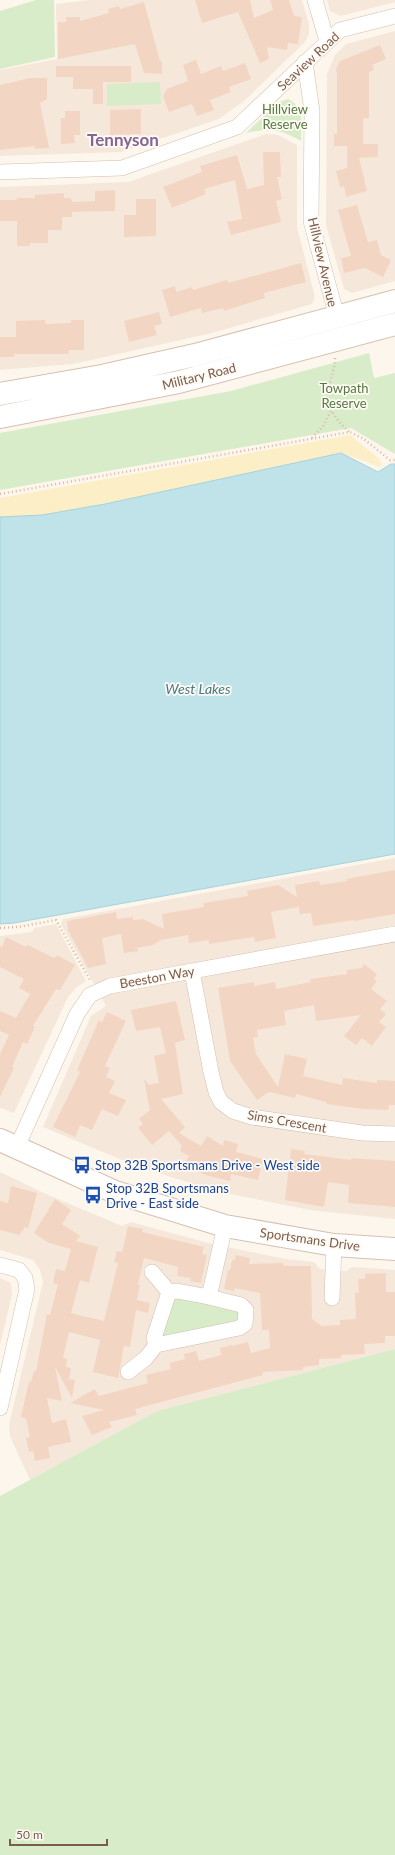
<svg xmlns="http://www.w3.org/2000/svg" width="395" height="1855" viewBox="0 0 395 1855" font-family="Lato,sans-serif">
<style>
.residential{fill:#f5e8da}
.green{fill:#d8ecc9}
.sand{fill:#fcefc7}
.water{fill:#bfe3e8;stroke:#a5d3da}
.building{fill:#f3d5c3}
.lines{fill:none;stroke-linecap:round;stroke-linejoin:round}
.street-casing{stroke:#d1beb0;stroke-width:16}
.secondary-casing{stroke:#d6c0b0;stroke-width:24}
.path{stroke:#d9b8a5;stroke-width:2.5;stroke-dasharray:1 3;stroke-linecap:butt}
.street{stroke:#fff;stroke-width:15}
.secondary{stroke:#fff;stroke-width:22}
.labels{text-anchor:middle;dominant-baseline:central;stroke-width:3.5;stroke-linejoin:round;paint-order:stroke}
.street-label{font-size:13px;fill:#7a5c4d;stroke:#fffaf3}
.park-label{font-size:13px;fill:#537a41;stroke:#fffaf3}
.transit-label{font-size:13px;fill:#164399;stroke:#fffaf3;text-anchor:start}
.water-label{font-size:14px;font-style:italic;fill:#437c86;stroke:#fffaf3}
.district-label{font-size:17px;font-weight:bold;fill:#846695;stroke:#fffaf3}
</style>
<rect width="100%" height="100%" fill="#fdf6ec"/>
<path class="residential" d="M89,0H302L309,24V35L304,43L244,101L219,119L121,152L0,156V70L57,59L56,4Z
M327,0H395V2L340,16L330,11Z
M395,31V281L352,293L344,289L326,225L327,74L335,55L346,44Z
M266,134L278,135L297,145V227L315,297L312,304L212,333L73,364L0,370V187L128,182Z
M395,858V1219L310,1210L216,1191L139,1167L43,1127L91,1016L106,1006L61,924L63,919Z
M56,924L86,981L77,987L68,997L14,1113L0,1108V936L32,932L34,928Z
M0,1172L46,1194L122,1226L131,1222L212,1244L286,1259L314,1262L320,1269L347,1271L352,1267L395,1270V1349L157,1411L30,1480L10,1436L9,1425L43,1282L40,1270L33,1260L0,1250Z
M0,1278L11,1283L12,1295L0,1345Z"/>
<path class="green" d="M36,0H54L55,57L0,69V11Z
M160,82L161,104L107,106V84Z
M288,99C305,107 301,124 301,141C281,129 269,128 246,133L279,102Z
M369,353L374,378L395,373V454L351,428L0,490V433L231,391Z
M169,1292L241,1305L245,1324L156,1345Z
M395,1349V1855H0V1496L157,1411Z"/>
<path class="sand" d="M350,435L378,458L382,464L380,467L341,453L105,504L0,522V498Z"/>
<path class="water" d="M341,453L378,472L391,464H395V854L14,923L0,924V517L42,515L105,504Z"/>
<path class="building" d="M195,0H250L254,18L273,10L270,0H289L294,16L302,17L298,44L288,43L287,50L267,47L269,59L260,63L238,12L202,23Z
M144,2L160,61H162V74L144,73L135,44L58,59V22H66V17H80V21L109,13L108,9L119,6L120,9Z
M380,45L386,59L372,65L374,70L369,72V118H363V144H378V157L359,158L367,191L346,197L344,186L340,187L336,171L347,168V146H334V134H337V73L336,70L340,61Z
M196,60L201,74L221,66L223,71L245,63L251,79L229,87L231,92L210,100L214,110L197,116L192,104L169,112L163,96L167,89L188,81L183,65Z
M56,66H131V82H103V104H93V89H73V77H56Z
M30,78H47V99L40,103L49,148L35,149V146L0,150V85Z
M141,109V134L110,135V110Z
M65,111H80V135H74L75,143L61,144V118H65Z
M263,152H280L281,177H277L282,199L276,201L281,222L231,235L227,222L242,219L235,180L204,189L206,194L172,208L163,187L202,172L200,166L237,155L247,189L264,185Z
M115,190V211L72,212V217H62V230H48V243H30V246H17V221H0V200H17V198H35L34,195L64,193V198H71L72,202L95,201V191Z
M136,199H156V236L124,237V215H136Z
M357,205L368,242L377,240L381,255L391,260L383,277L365,268L344,273L341,258L351,256L338,210Z
M301,263L306,282L264,293L265,298L224,311L223,308L202,313L201,308L170,317L162,290L175,286L176,292L192,287L193,290L227,280L228,283Z
M159,312L162,324L154,326L157,335L129,342L124,321Z
M45,320V324L71,323V320H84V350H69V354H14V357H0V337H16V321Z
M395,870V914L354,921V920L313,926L311,913L300,914L299,907L271,912L276,938L255,942L254,937L209,944V940L189,943L188,935L161,940L153,945L137,948L138,951L124,953L121,934L102,938L106,964L88,968L68,930L67,921L116,912L117,919L133,917V920L143,919L164,929L162,914L204,907L203,903L248,896L247,891L278,885L297,897L295,885L319,881L320,885L347,881L346,879Z
M6,937L26,947L28,945L54,958L57,955L75,965L60,990L56,989L33,1026L35,1027L27,1044L23,1042L12,1067L14,1068L0,1097V1054L9,1035L0,1031V1011L16,1018L30,994L19,988L24,979L0,967V946L2,947Z
M364,964L377,974L374,979L377,981L371,989L387,1001L380,1009L386,1014L379,1022L386,1027L372,1046L362,1038L356,1045L344,1036L361,1015L316,1021L314,1005L284,1011L286,1025L257,1030L258,1037L253,1038L256,1054L278,1087L285,1054L307,1059L303,1076L342,1085L343,1078L377,1083V1080L395,1081V1105H389L388,1110L364,1109L326,1104V1102L296,1094L295,1098L269,1092L257,1100L230,1061L218,988L254,982V986L275,982L276,989L311,982L310,979L347,974V970L362,968Z
M176,1001L185,1040L175,1043L183,1094L161,1099L185,1127L179,1133L201,1146L207,1136L223,1146L224,1140L238,1144L236,1152L263,1159L258,1180L231,1174L230,1181L205,1175L185,1163L189,1156L180,1151L182,1146L169,1131L152,1145L138,1128L143,1124L139,1119L149,1111H150L144,1079L149,1085L159,1083L154,1056L166,1053L160,1027L136,1031L131,1010Z
M107,1012L126,1021L105,1066L110,1068L106,1077L115,1081L109,1093L126,1100L118,1116L102,1109L92,1130L80,1125L75,1137L53,1127L80,1072L77,1070L99,1020L102,1022Z
M291,1149L305,1151L304,1154L351,1160L352,1158L395,1161V1207L348,1203L349,1185L328,1182L324,1207L285,1200Z
M11,1186L37,1193L28,1229L25,1227L19,1235L0,1230V1201L8,1203Z
M55,1199L71,1210L62,1224L80,1236L76,1241L98,1247L89,1283L80,1280L71,1313L104,1321L118,1263L114,1262L117,1251L122,1252L128,1226L143,1229L142,1232L204,1247L202,1254L207,1255L201,1283L190,1281L191,1278L177,1276L178,1267L144,1258L138,1284L140,1285L137,1300L150,1303L148,1313L136,1310L130,1347L124,1346L118,1378L93,1372L100,1340L69,1332L63,1358L67,1359L66,1367L71,1368L69,1379L75,1380L72,1398L55,1367L62,1401L47,1398L52,1423L66,1419L71,1442L48,1447L50,1458L35,1461L33,1451L29,1452L26,1438L30,1437L26,1418L21,1417L29,1381L31,1382L34,1371H36L47,1314L50,1315L58,1284L53,1283L56,1269L65,1271L71,1249L49,1243L34,1233Z
M236,1255L250,1258L249,1264L283,1263V1266H311L312,1319L322,1326L340,1325V1320L356,1319L355,1293L359,1292L358,1279H365V1274L386,1273V1292H395V1336H385V1343L364,1344L365,1354L341,1355V1358L319,1359V1365L303,1367V1370L262,1372L263,1375L135,1409L137,1415L109,1422L112,1427L92,1435L82,1416L104,1410L70,1403L95,1389L99,1396L148,1383L146,1375L171,1369L169,1363L185,1359L184,1354L196,1351L199,1361L221,1355L220,1348L232,1345V1346L248,1342L251,1353L270,1348L269,1330H262L260,1293L235,1288L234,1291L224,1289L228,1270H230L232,1260H235Z"/>
<g class="lines">
<g class="street-casing">
<path id="street" d="M315,0L327,41
M305,62L312,111L311,221L337,317
M0,172L122,168L237,127L340,30L395,16
M192,971L211,1072L216,1092L221,1102L233,1111L252,1117L362,1133L395,1134
M17,1147L77,1014L90,995L110,986L395,934
M0,1265L19,1270L25,1278L27,1289L0,1408
M152,1272L169,1292
M209,1297L177,1291L169,1292L154,1338L156,1345L239,1328L245,1324L246,1310L241,1305L209,1297L225,1226
M332,1298L334,1245
M128,1372L146,1358L156,1345"/>
</g>
<g class="secondary-casing">
<path id="secondary" d="M0,394L102,376L195,355L395,301
M0,417L179,382L395,324
M0,1140L115,1192L225,1226L334,1245L395,1249"/>
</g>
<path class="path" d="M335,358C335,366 333,371 331,379C324,401 332,418 350,432
M312,438L323,426L331,411
M0,494L350,432L364,439L390,460H395
M0,928L18,927L56,920L90,980"/>
<use href="#street" class="street"/>
<use href="#secondary" class="secondary"/>
</g>
<defs>
<g id="bus-bare" transform="scale(1.38)"><path d="M-5-6H5V4H4V6H2V4H-2V6H-4V4H-5ZM-3.5-4V0h7V-4ZM-3.5 1.2v1.5H-2V1.2ZM2 1.2v1.5H3.5V1.2Z" fill="#1a4fb4" stroke="#fffaf3" stroke-width="2.5" paint-order="stroke"/></g>
</defs>
<g fill-rule="evenodd">
<use href="#bus-bare" x="82" y="1165"/>
<use href="#bus-bare" x="93" y="1195"/>
</g>
<g class="labels">
<g class="street-label">
<text transform="translate(308 61) rotate(-43)">Seaview Road</text>
<text transform="translate(323 262) rotate(77)">Hillview Avenue</text>
<text transform="translate(199 376) rotate(-14)">Military Road</text>
<text transform="translate(157 977) rotate(-10)">Beeston Way</text>
<text transform="translate(287 1121) rotate(10)">Sims Crescent</text>
<text transform="translate(310 1239) rotate(8)">Sportsmans Drive</text>
</g>
<g class="park-label">
<text x="285" y="109">Hillview<tspan x="285" dy="15">Reserve</tspan></text>
<text x="344" y="388">Towpath<tspan x="344" dy="15">Reserve</tspan></text>
</g>
<g class="transit-label">
<text x="95" y="1165">Stop 32B Sportsmans Drive - West side</text>
<text x="106" y="1188">Stop 32B Sportsmans<tspan x="106" dy="15">Drive - East side</tspan></text>
</g>
<g class="water-label">
<text x="198" y="688">West Lakes</text>
</g>
<g class="district-label">
<text x="123" y="139">Tennyson</text>
</g>
</g>
<path d="M10 1839v6h97v-6" fill="none" stroke="#7a5c4d" stroke-width="2"/>
<text x="16" y="1839" font-size="12" fill="#7a5c4d" stroke="#fffaf3" stroke-width="3" paint-order="stroke">50 m</text>
</svg>
